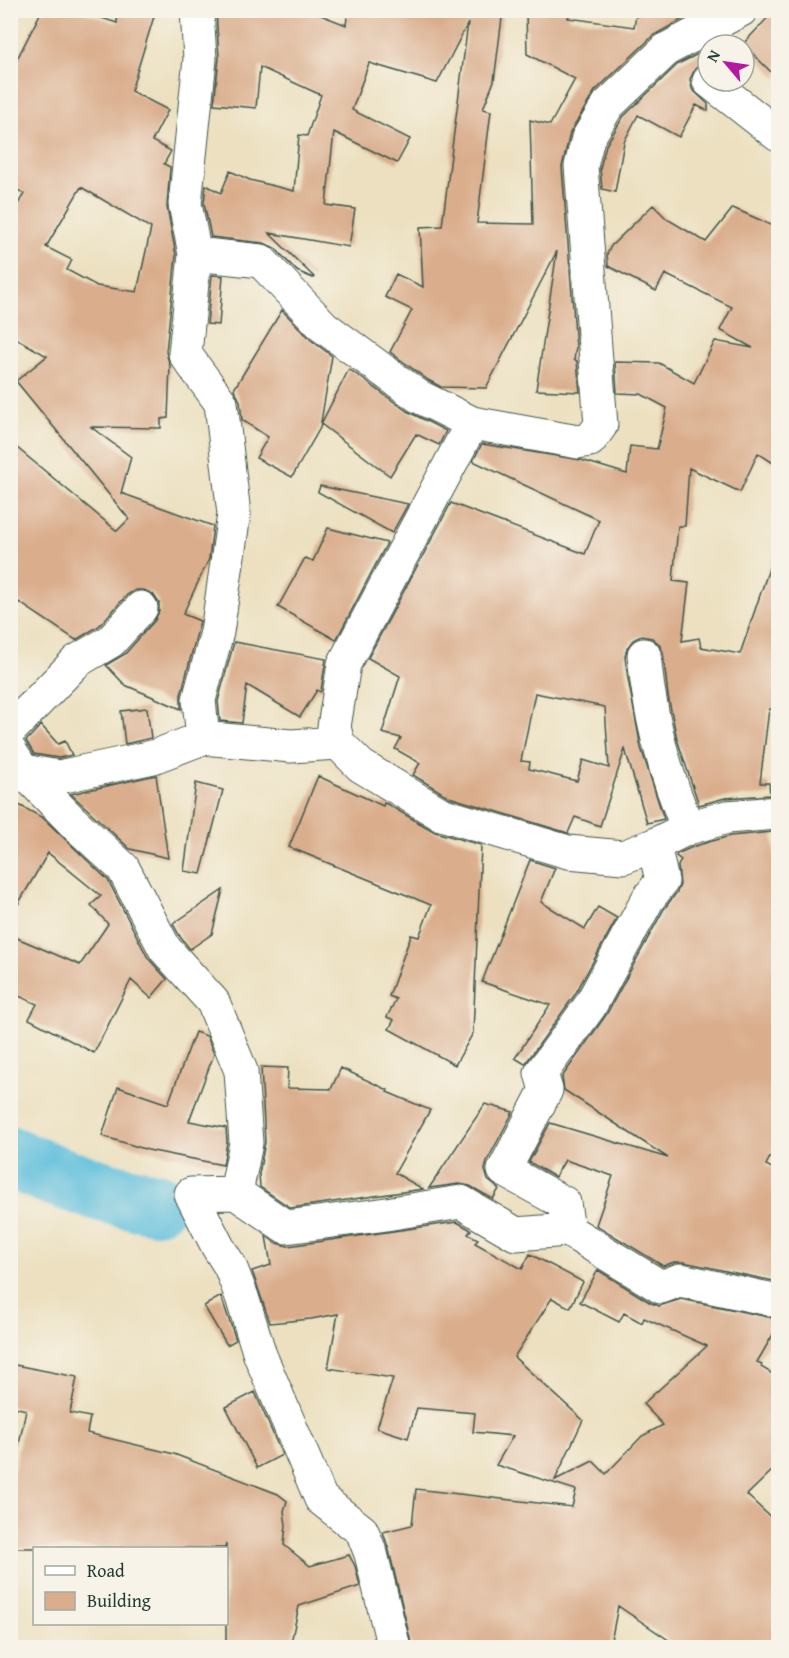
<svg xmlns="http://www.w3.org/2000/svg" width="789" height="1658" viewBox="0 0 789 1658" font-family="'Gentium Book Plus',serif">
<style>
.lines{fill:none;stroke-linecap:round;stroke-linejoin:round}
.river{stroke:#5ebfdd;stroke-width:62}
.building{fill:#daae8d;fill-rule:evenodd}
.minor-casing{stroke:#3e5549;stroke-width:35}
.minor{stroke:#fff;stroke-width:33}
</style>
<rect width="100%" height="100%" fill="#f7f3e8"/>
<filter id="ink" filterUnits="userSpaceOnUse"><feTurbulence type="fractalNoise" baseFrequency=".0167" numOctaves="2"/><feDisplacementMap in="SourceGraphic" scale="12" xChannelSelector="R" yChannelSelector="G"/><feConvolveMatrix kernelMatrix="1 2 1 2 8 2 1 2 1" color-interpolation-filters="sRGB"/></filter>
<filter id="wash" filterUnits="userSpaceOnUse"><feTurbulence type="fractalNoise" baseFrequency=".008" numOctaves="4" result="noise"/><feDisplacementMap in="SourceGraphic" scale="24" xChannelSelector="R" yChannelSelector="G"/><feGaussianBlur stdDeviation="1.35" result="paint"/><feColorMatrix in="noise" values="0 0 0 0 0 0 0 0 0 0 0 0 0 0 0 0 0 1.4 0 .05"/><feComposite in="paint" operator="in"/></filter>
<g filter="url(#wash)">
<rect width="100%" height="100%" fill="#ece0c0"/>
<g class="lines">
<path class="river" d="M10,1157C56,1178 107,1195 156,1203"/>
</g>
<g id="blocks">
<path class="building" d="M42,10H77L117,23L118,10H156L131,91L168,110L152,141L171,151L164,164L170,167L167,207L176,255L166,352L170,366L168,418L161,419V428L91,427L131,457L121,493L213,526L209,559L183,614L200,621L181,695V709L125,685L106,665L125,654L155,620L159,611V603L153,594L144,590H135L127,595L99,626L76,640L10,596V442L117,531L129,519L16,381L47,356L10,335V217L24,194L10,185V73ZM81,187L151,228L137,292L97,286L67,270L72,260L46,247Z
M216,10H308L346,25L348,10H503L494,81L483,109L491,111L477,223L533,224L530,120L550,125L575,79L527,54L526,10H571L568,18L634,27L637,10H699L654,35L595,91L570,133L562,167L576,347L574,360L577,361L580,392L536,390L557,251L486,388L441,387L428,380L390,352L412,310L385,297L396,274L423,287L420,227L442,226L468,23L437,83L369,63L352,110L410,139L397,163L334,132L326,205L355,209L349,247L269,233L314,277L313,278L297,271L275,248L264,243L211,237L204,203L206,185L221,193L230,171L250,180L294,191L299,135L307,136L321,95L260,67L256,108L214,104L219,58Z
M775,10H778V79L743,44Z
M702,52L703,61L708,56V63L701,64L695,69L690,79L692,89L708,104V111L696,105L679,137L638,115L624,142L615,192L602,189L600,168L606,145L623,117L678,64Z
M653,205L667,219L706,242L733,208L778,228V466L758,453L740,492L689,468L685,526H678L673,581L689,583L682,641L699,638L701,647L740,654L774,554L778,555V710L769,709L760,783H769L770,795L725,798L699,805L677,739L668,696L663,652L659,644L652,638L641,636L633,640L627,648L625,657L628,679L641,748L664,819L647,823L625,749L600,826L575,817L568,833L449,797L413,775L420,763L395,749L401,738L382,733L400,676L368,658L451,503L585,554L599,520L473,461L482,444L581,460L627,474L630,446L657,449L667,408L641,394L617,393L615,362L659,363L694,383L715,341L753,348L720,330L732,307L665,274L656,291L608,266L607,254L611,246ZM535,693L605,707L609,768L583,760L577,781L529,769L530,762L521,761Z
M212,275L223,276L219,325L207,324Z
M282,310L311,340L332,356L320,428L292,477L256,458L268,437L242,420L240,401L234,389Z
M349,369L407,411L446,431L439,445L416,434L390,476L321,424Z
M320,486L408,504L392,533L318,492Z
M328,528L387,543L336,640L278,607L305,558L313,561Z
M234,642L326,659L321,690L320,692L317,690L300,717L247,685L242,723L220,721L218,701Z
M147,708L151,738L125,744L121,711Z
M41,725L58,744L65,741L72,755L59,758L34,754L26,741Z
M156,775L168,858L130,849L71,794Z
M318,776L383,806L384,803L387,804L435,832L481,845L473,1033L455,1065L389,1029L394,1020L387,1017L396,999L389,996L411,935L419,937L431,905L289,847Z
M196,783L223,790L201,874L184,871Z
M10,800L43,818L108,880L148,958L167,979L151,998L131,980L94,1053L29,1019L37,1004L10,992V935L80,965L108,924L91,905L101,896L48,853L10,918Z
M773,832L775,864L778,859V1142L766,1165L778,1171V1282L684,1262H674L663,1266L596,1225L613,1176L565,1160L555,1177L529,1162L550,1123L668,1158L564,1090L562,1077L606,1015L664,909L677,892L680,885L678,866L681,860L676,856L677,854L695,846L730,836Z
M530,860L555,868L541,902L585,929L598,907L617,918L574,996L525,1064L515,1058L550,1005L482,982Z
M223,890L212,934L190,949L181,938L173,924Z
M195,1032L207,1036L214,1054L189,1121L226,1128L227,1142L223,1165L148,1150L102,1136L118,1087L168,1104Z
M261,1067L288,1068L287,1088L331,1089L341,1068L388,1090L387,1092L430,1110L395,1173L423,1189L291,1208L260,1187L259,1174L265,1142Z
M485,1104L513,1112L487,1161L485,1170L488,1180L499,1189L493,1199L470,1186L459,1184L429,1188Z
M457,1222L471,1230L468,1234L478,1239L475,1243L522,1269L530,1254L583,1282L570,1308L552,1298L514,1357L583,1420L555,1480L593,1461L606,1474L642,1436L663,1425L643,1404L707,1346L644,1318L642,1323L624,1313L619,1322L580,1302L598,1270L651,1303L659,1306L681,1299L778,1319V1326L757,1362L762,1364L761,1367L778,1377V1465L747,1495L778,1524V1647H679L618,1606L610,1647H412L389,1550L383,1532L412,1525L416,1489L572,1507L576,1490L496,1465L513,1436L473,1432L475,1413L417,1408L408,1438L377,1428L393,1378L328,1368L338,1314L311,1319L270,1323L252,1271L271,1265L266,1236L276,1243L288,1246Z
M221,1296L236,1340L227,1345L204,1306Z
M10,1364L77,1377L70,1413L90,1417L87,1433L174,1454L278,1494L287,1501L284,1511L286,1525L284,1545L310,1566L349,1555L355,1566L360,1586L299,1606L290,1647H226V1544L225,1548H10V1470H14L26,1410L10,1406Z
M255,1392L282,1455L257,1468L226,1407Z"/>
</g>
</g>
<g filter="url(#ink)">
<use href="#blocks" fill-opacity="0" stroke="#3e5549" stroke-width="1.5"/>
<g class="lines">
<g class="minor-casing">
<path id="minor" d="M197,10L200,59L185,204L195,254L185,354L221,403L234,514L217,632L199,700L203,738
M709,81L778,135
M195,254L261,261L324,327L418,396L472,423
M644,655C649,714 665,774 688,828
M10,730L77,661L111,641L141,608
M338,743L334,727L344,664L472,423L578,442L590,440L601,425L581,166L588,138L608,105L667,49L741,10
M10,751L23,771L72,821L123,868L165,949L213,1002L241,1071L246,1143L236,1193
M10,776L23,771L59,777L153,757L203,738L291,746L338,743L361,766L441,814L568,852L623,857L654,845L688,828L727,817L778,813
M568,1230L564,1203L504,1170L546,1090L541,1073L590,1006L648,899L662,881L654,845
M394,1648L371,1554L362,1531L321,1499L260,1355L242,1297L230,1266L218,1247L191,1194L236,1193L286,1227L380,1215L461,1202L516,1234L568,1230L661,1287L680,1280L778,1301"/>
</g>
<use href="#minor" class="minor"/>
</g>
</g>
<rect width="789" height="1658" fill="none" stroke="#f7f3e8" stroke-width="36"/>
<rect x="33" y="1547" width="195" height="78" fill="#f7f3e8" stroke="#a1aaa0" stroke-width="1.5"/>
<rect x="45" y="1566" width="30" height="9" fill="#ffffff" stroke="#a1aaa0" stroke-width="1.5"/>
<text x="87" y="1577" font-size="18" fill="#1f3d34">Road</text>
<rect x="45" y="1592" width="30" height="18" fill="#daae8d" stroke="#a1aaa0" stroke-width="1.5"/>
<text x="87" y="1607" font-size="18" fill="#1f3d34">Building</text>
<g transform="translate(726 63) rotate(299)"><circle r="28" fill="#f7f3e8" stroke="#a1aaa0" stroke-width="1.5"/>
<path d="M0-4.5L10 22L0 15L-10 22Z" fill="#b5179e"/>
<text y="-9" font-size="16" font-weight="bold" text-anchor="middle" fill="#1f3d34">N</text>
</g>
</svg>
